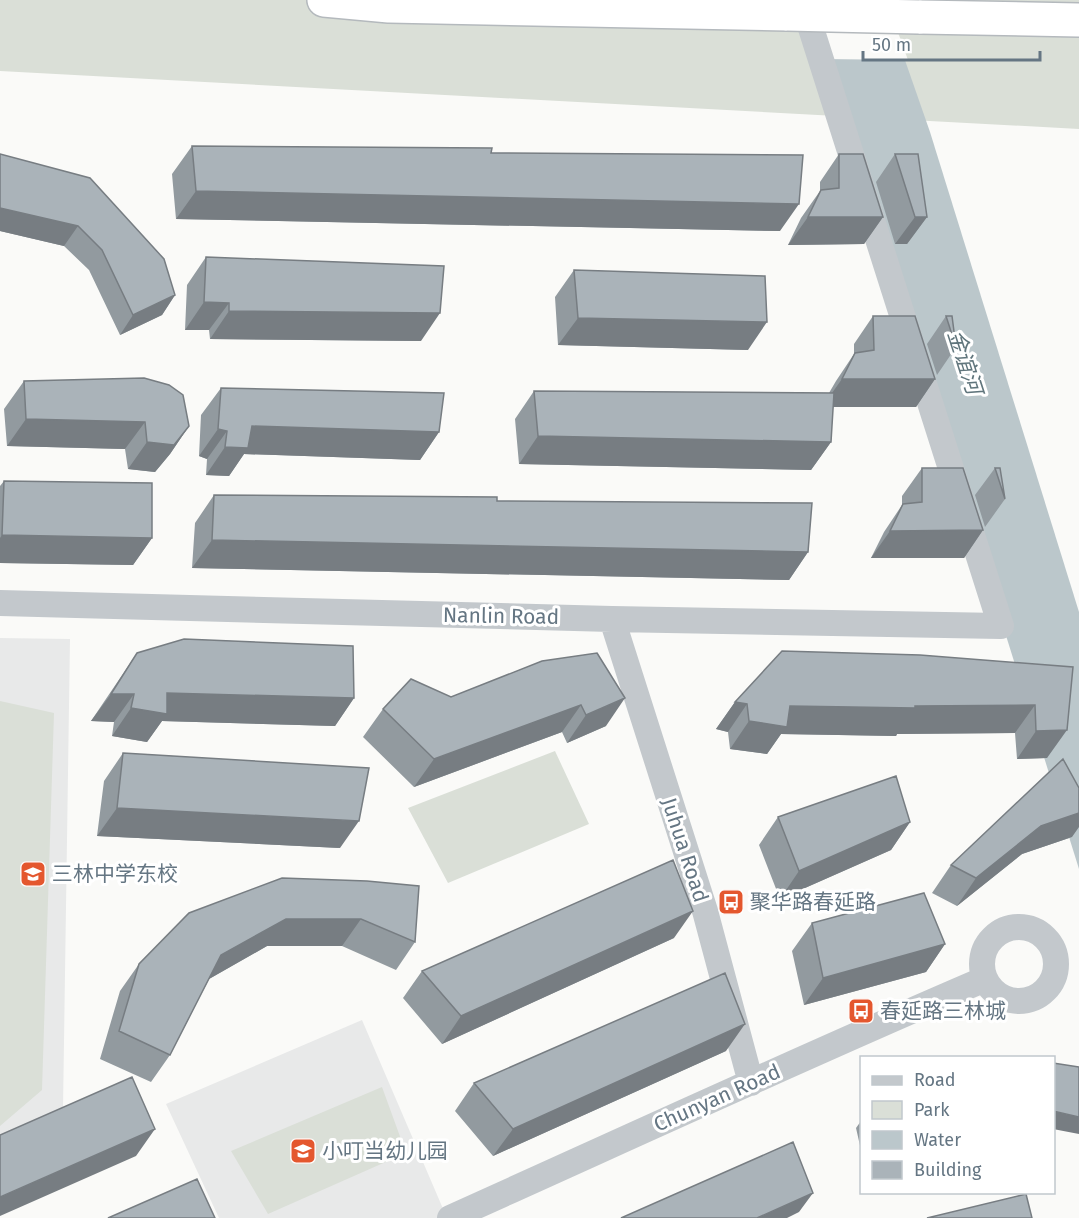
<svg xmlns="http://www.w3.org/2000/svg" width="1079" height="1218" viewBox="0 0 1079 1218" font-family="'Fira Sans','Noto Sans SC',sans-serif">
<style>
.built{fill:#e8e9e9}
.green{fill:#dadfd7}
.water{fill:#bbc7cb}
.pier{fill:#fafaf8}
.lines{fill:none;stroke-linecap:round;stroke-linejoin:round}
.highway-casing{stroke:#b4b9bd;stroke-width:36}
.street{stroke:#c3c8cc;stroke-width:26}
.highway{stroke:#fff;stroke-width:33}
.highway-bridge-casing{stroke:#b4b9bd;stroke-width:36;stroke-linecap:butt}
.highway-bridge{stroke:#fff;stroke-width:33}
.wall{fill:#929a9f}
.shaded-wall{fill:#777d82}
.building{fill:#aab3b9;stroke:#777d82;stroke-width:1.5}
.labels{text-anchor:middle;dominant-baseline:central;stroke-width:6;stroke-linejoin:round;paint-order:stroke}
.street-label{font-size:21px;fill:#657683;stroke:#fff}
.poi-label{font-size:21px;fill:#657683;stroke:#fff;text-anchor:start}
.water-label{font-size:22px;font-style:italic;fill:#60757c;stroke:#fff}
</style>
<rect width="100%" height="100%" fill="#fafaf8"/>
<path class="built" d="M0,638L70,639L63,1109L0,1136Z
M362,1020L447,1218H219L166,1104Z"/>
<path class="green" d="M0,0H1079V129L0,71Z
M0,701L54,713L42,1090L0,1126Z
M555,751L589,824L448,883L408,808Z
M382,1087L406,1153L268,1214L231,1151Z"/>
<path class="water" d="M809,0H884L930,132L1079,612V869L843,115Z"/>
<path class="pier" d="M806,0L887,2L908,60L823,59Z"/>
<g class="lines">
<g class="highway-casing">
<path id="highway" d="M324,0L389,6L787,14
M919,17L1079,20"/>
</g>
<path class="street" d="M0,603L612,619L1001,626L802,0
M612,619L705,911L751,1083
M982 964a37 37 0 1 1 74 0a37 37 0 1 1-74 0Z
M450,1218C628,1138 805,1056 985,979"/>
<use href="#highway" class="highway"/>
<g class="highway-bridge-casing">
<path id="highway-bridge" d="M787,14L919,17"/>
</g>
<use href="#highway-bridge" class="highway-bridge"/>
</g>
<path class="wall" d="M192,146L491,153L780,231L176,219L172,174Z
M0,154L175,295L162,315L120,335L89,270L64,246L0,231Z
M839,154L883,217L864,244L788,245L801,218L820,191V182Z
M895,154L927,217L907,244H895L876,182Z
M206,257L421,341L210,339L209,330H185L187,285Z
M574,270L748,350L558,345L555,297Z
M873,316L935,379L916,407H833L831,442L811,470L519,464L515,419L534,391L829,393L836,381L854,354V344Z
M946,316L956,347L937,375L927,344Z
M24,381L189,426L170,454L155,472L128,469L125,449L7,446L4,409Z
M221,388L439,432L420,460L244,454L229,476L206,475L207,459L199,456L201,415Z
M922,468L983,530L964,558H871L884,532L902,505V496Z
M995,468L1005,499L985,527L975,495Z
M4,481L152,538L133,565L0,563V486Z
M214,495L497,501L808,552L789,580L192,568L195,523Z
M137,653L354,698L335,726L162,721L147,742L112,736L114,722L91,721Z
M542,661L606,726L567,743L562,732L414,787L363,737L383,709L451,697Z
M1073,667L1047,758L1017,759L1015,733L897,734L896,736L781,734L767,754L730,749L728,732L716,729L735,702Z
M123,753L340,848L97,836L104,781Z
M778,817L910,822L891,850L780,899L759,845Z
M1072,837L1022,854L957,906L932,893L951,865Z
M282,878L415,942L396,970L342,946H267L209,979L170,1055L151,1082L100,1059L120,991L139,964Z
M812,923L945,944L926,972L804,1005L792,951Z
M674,938L442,1044L403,998L422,971Z
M726,1051L493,1156L455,1111L474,1083Z
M861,1121V1150L856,1128Z"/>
<path class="shaded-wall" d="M196,191L799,204L780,231L176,219Z
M0,208L78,226L64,246L0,231Z
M808,217H883L864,244L788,245Z
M915,217H927L907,244H895Z
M175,295L162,315L120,335L133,315Z
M204,302L229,303L209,330H185Z
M229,311L440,313L421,341L210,339Z
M578,318L767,322L748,350L558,345Z
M842,379H935L916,407H822Z
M26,419L145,422L125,449L7,446Z
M189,426L170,454L155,472L128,469L147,442Z
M252,426L439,432L420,460L244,454L229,476L206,475L225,447Z
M218,429L227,431L207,459L199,456Z
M538,436L831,442L811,470L519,464Z
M983,530L964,558H871L890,531Z
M2,535L152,538L133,565L0,563V538Z
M212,540L808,552L789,580L192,568Z
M167,693L354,698L335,726L162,721L147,742L112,736L131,708Z
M111,694H134L114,722L91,721Z
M625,698L606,726L567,743L586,715Z
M735,702L747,704L728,732L716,729Z
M581,705L562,732L414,787L434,759Z
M1035,705L1015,733L897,734L896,736L781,734L767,754L730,749L749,721L790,706Z
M1067,730L1047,758L1017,759L1036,731Z
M117,808L359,821L340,848L97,836Z
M1079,813V827L1072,837L1022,854L957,906L976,878L1041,826Z
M910,822L891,850L780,899L799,871Z
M693,911L674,938L442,1044L461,1016Z
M286,919H361L342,946H267L202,983L221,955Z
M945,944L926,972L804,1005L823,978Z
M745,1024L726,1051L493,1156L513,1129Z
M1053,1111L1079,1117V1134L1053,1129Z
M155,1129L136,1156L0,1216V1197Z
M813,1193L799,1212L787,1218H757Z"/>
<path class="building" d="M192,146L492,148L491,153L803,155L799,204L196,191Z
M0,154L90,178L164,259L175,295L133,315L102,250L78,226L0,208Z
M839,154H863L883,217H808L821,190L839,188Z
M895,154H918L927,217H915Z
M206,257L444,266L440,313L229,311V303L204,302Z
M574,270L765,276L767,322L578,318Z
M873,316H915L935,379H842L855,353L874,350Z
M946,316H952L956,347Z
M144,378L169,385L183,395L189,426L174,445L147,442L145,422L26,419L24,381Z
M221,388L444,393L439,432L252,426L248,448L225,447L227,431L218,429Z
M534,391L834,393L831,442L538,436Z
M922,468H963L983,530L890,531L903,504L922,502Z
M995,468H1000L1005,499Z
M4,481L152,483V538L2,535Z
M214,495L497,497V501L812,503L808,552L212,540Z
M184,639L353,646L354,698L167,693V714L131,708L134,694H111L137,653Z
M782,651L920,655L1073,667L1067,730L1036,731L1035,705L915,706V708L790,706L787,727L749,721L747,704L735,702Z
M597,653L625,698L586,715L581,705L434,759L383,709L411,679L451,697L542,661Z
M123,753L369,768L359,821L117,808Z
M1063,759L1079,788V813L1041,826L976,878L951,865Z
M896,776L910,822L799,871L778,817Z
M673,860L693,911L461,1016L422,971Z
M282,878L367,881L419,886L415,942L361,919H286L221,955L170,1055L119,1031L139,964L189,913Z
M924,893L945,944L823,978L812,923Z
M725,973L745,1024L513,1129L474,1083Z
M1053,1063L1079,1067V1117L1053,1111Z
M132,1077L155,1129L0,1197V1135Z
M793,1142L813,1193L757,1218H621Z
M197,1179L215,1218H108Z
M1026,1194L1032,1218H927Z"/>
<defs>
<g id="school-square" transform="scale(1.35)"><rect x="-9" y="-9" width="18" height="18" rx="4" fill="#e4572e" stroke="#fff"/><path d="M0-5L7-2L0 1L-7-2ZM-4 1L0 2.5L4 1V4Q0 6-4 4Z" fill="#fff"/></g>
<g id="bus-square" transform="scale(1.35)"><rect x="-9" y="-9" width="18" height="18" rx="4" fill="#e4572e" stroke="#fff"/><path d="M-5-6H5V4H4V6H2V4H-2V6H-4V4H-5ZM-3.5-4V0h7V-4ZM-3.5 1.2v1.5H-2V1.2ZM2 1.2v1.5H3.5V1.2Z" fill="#fff"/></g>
</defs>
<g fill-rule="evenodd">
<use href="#school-square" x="33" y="874"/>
<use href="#bus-square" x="731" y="902"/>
<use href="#bus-square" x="861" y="1011"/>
<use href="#school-square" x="303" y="1151"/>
</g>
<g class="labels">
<g class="street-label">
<text transform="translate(501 616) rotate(1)">Nanlin Road</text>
<text transform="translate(685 850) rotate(72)">Juhua Road</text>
<text transform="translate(717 1098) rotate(-24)">Chunyan Road</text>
</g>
<g class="poi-label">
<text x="52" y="874">三林中学东校</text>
<text x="750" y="902">聚华路春延路</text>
<text x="880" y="1011">春延路三林城</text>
<text x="322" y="1151">小叮当幼儿园</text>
</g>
<g class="water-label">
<text transform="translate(965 362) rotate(72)">金谊河</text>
</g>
</g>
<rect x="860" y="1056" width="195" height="138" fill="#ffffff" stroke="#c1c8cd" stroke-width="1.5"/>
<rect x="872" y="1076" width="30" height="9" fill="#c3c8cc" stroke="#c1c8cd" stroke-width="1.5"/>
<text x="914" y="1086" font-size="18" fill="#657683">Road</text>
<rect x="872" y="1101" width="30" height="18" fill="#dadfd7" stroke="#c1c8cd" stroke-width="1.5"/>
<text x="914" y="1116" font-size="18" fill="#657683">Park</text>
<rect x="872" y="1131" width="30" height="18" fill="#bbc7cb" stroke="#c1c8cd" stroke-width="1.5"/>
<text x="914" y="1146" font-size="18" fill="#657683">Water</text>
<rect x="872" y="1161" width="30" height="18" fill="#aab3b9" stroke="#c1c8cd" stroke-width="1.5"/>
<text x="914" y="1176" font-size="18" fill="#657683">Building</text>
<path d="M863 51v9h177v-9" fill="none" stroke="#657683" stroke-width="3"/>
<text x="872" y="51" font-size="18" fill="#657683" stroke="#ffffff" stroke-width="4.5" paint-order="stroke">50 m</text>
</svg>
